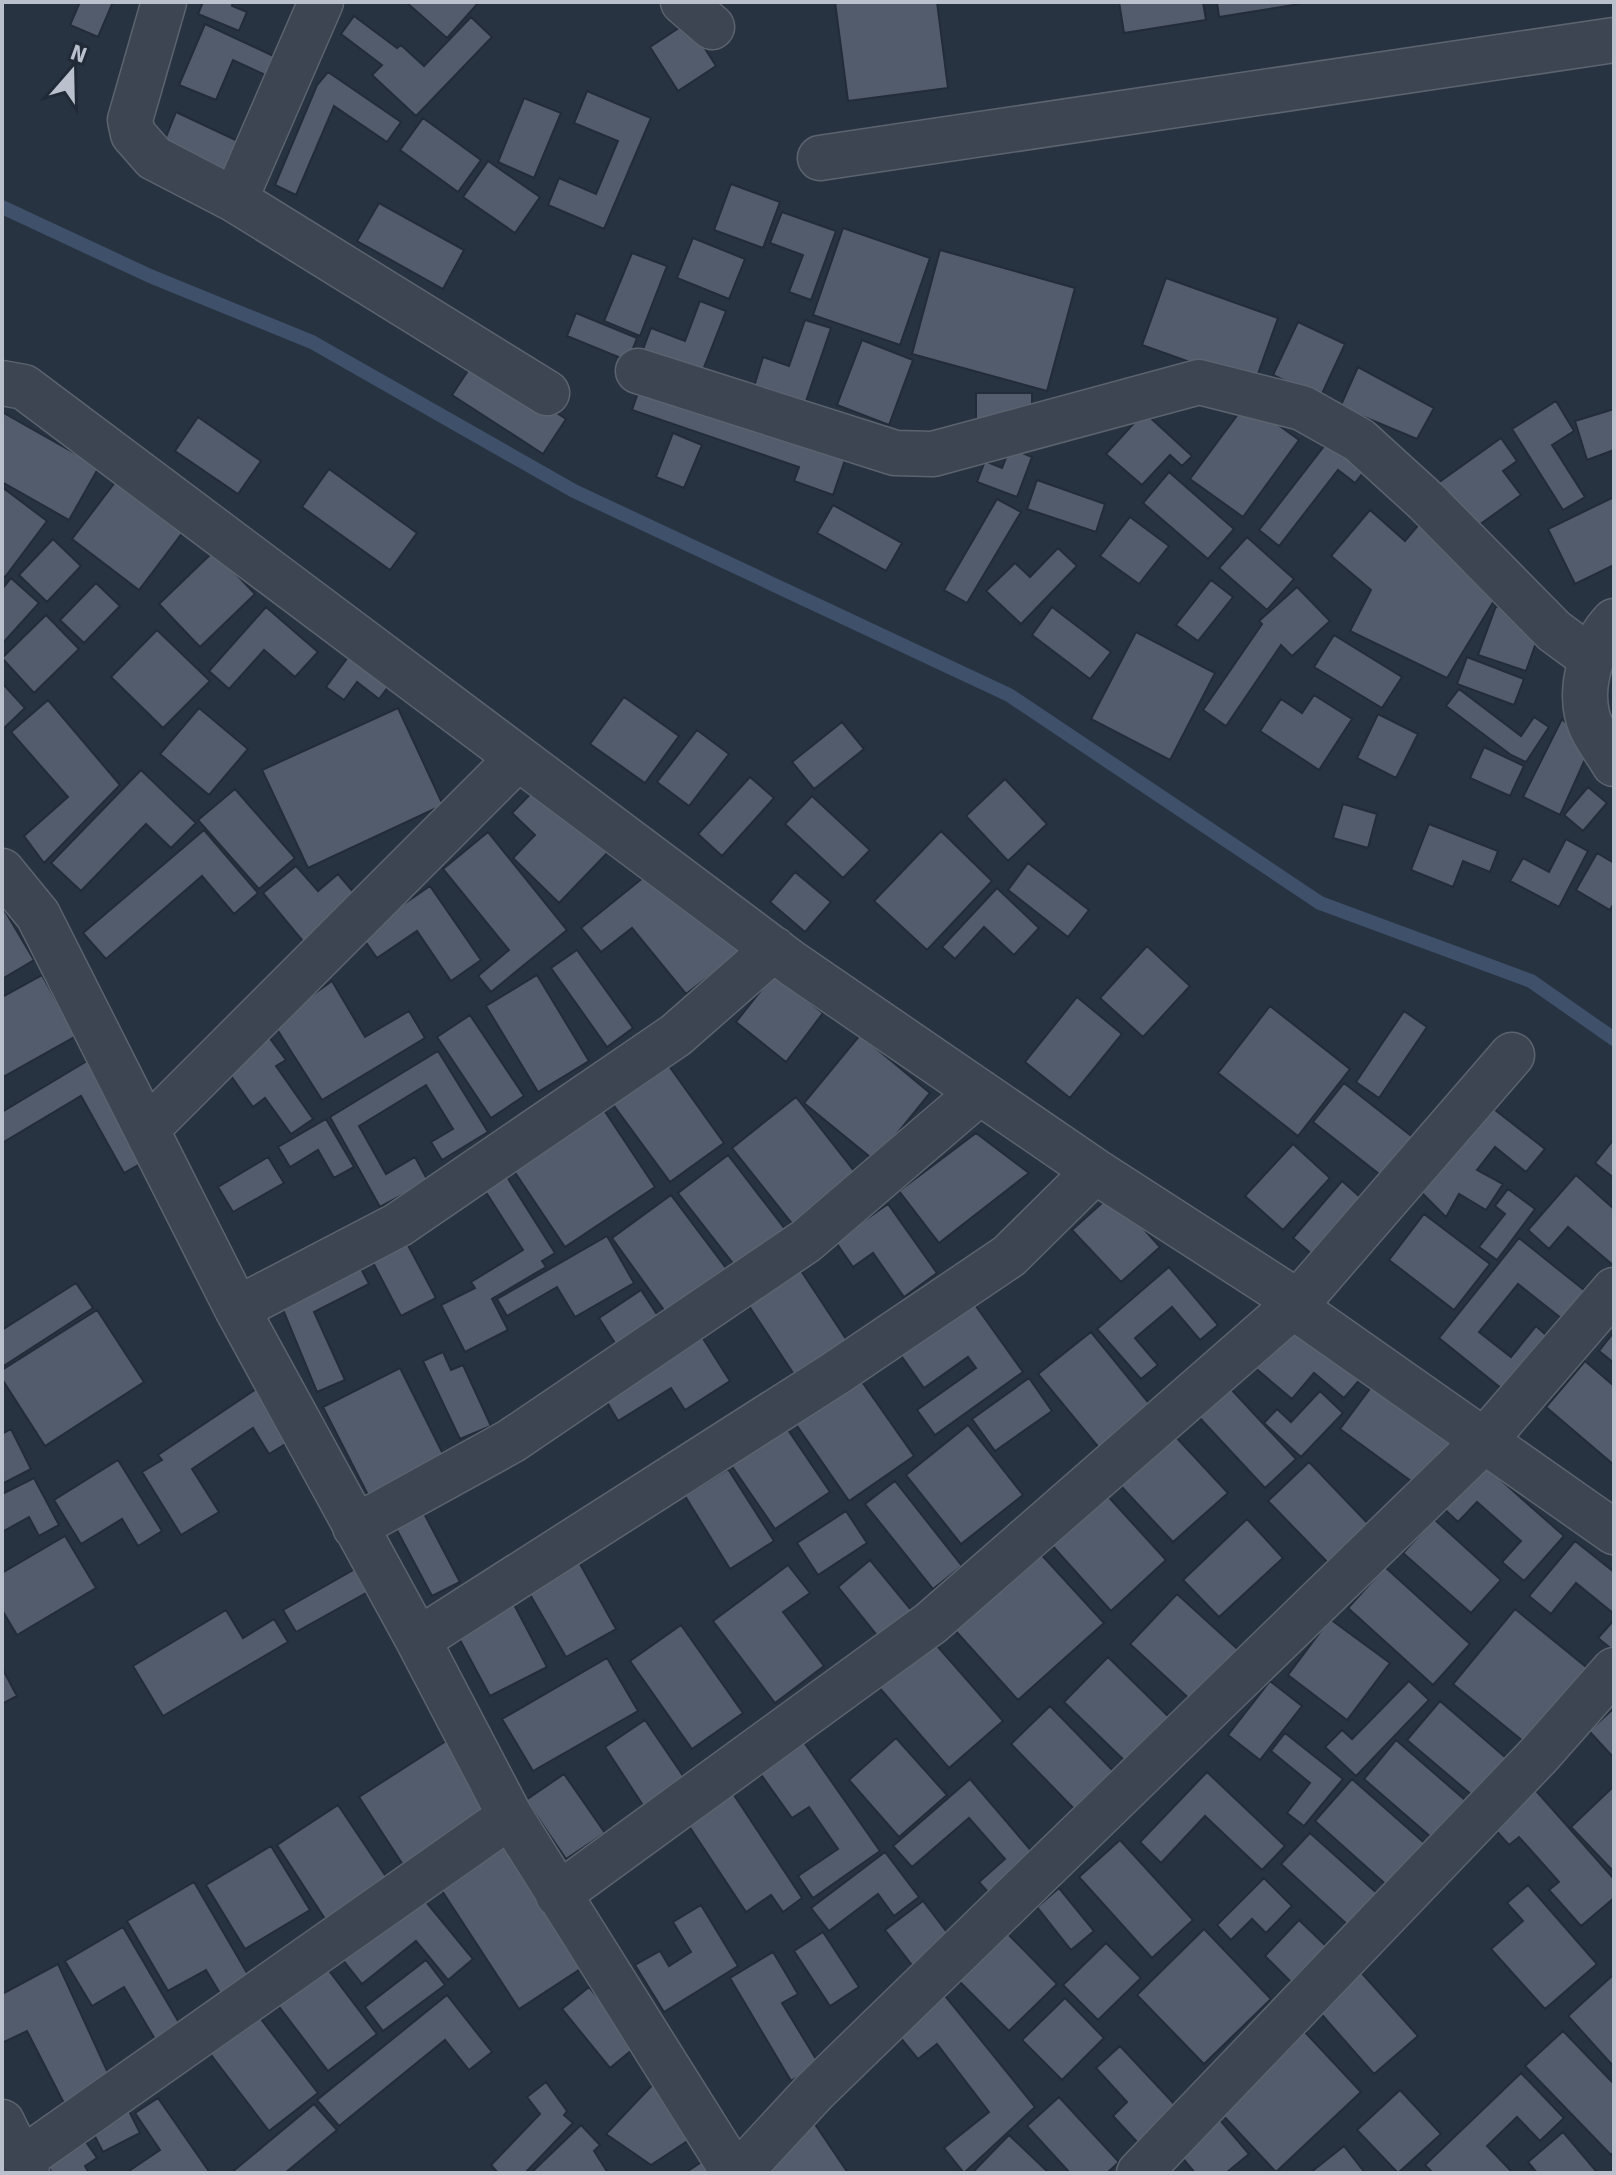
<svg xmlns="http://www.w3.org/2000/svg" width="1616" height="2175" viewBox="0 0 1616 2175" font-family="Signika,sans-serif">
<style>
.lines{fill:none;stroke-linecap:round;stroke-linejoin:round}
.stream{stroke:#3f516a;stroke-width:14}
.building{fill:#525c6d;stroke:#232c39;stroke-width:2}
.minor-casing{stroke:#5b636f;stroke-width:47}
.minor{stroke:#3d4552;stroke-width:44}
</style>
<rect width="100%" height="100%" fill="#283342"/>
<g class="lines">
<path class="stream" d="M2,207L150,276L312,342L574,491L1009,695L1320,903L1531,981L1614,1039"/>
</g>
<path class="building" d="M80,2H113L98,37L70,25Z
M203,2H233L232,6L247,12L239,31L198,14Z
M406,2H479L447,38Z
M835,2H937L948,88L848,101Z
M1119,2H1203L1206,20L1124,33Z
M1217,2H1300V4L1219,17Z
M354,16L397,48L401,45L424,66L471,17L492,37L416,116L372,75L382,65L341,34Z
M688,22L716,66L678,91L650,47Z
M205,24L282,60L274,79L233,60L216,100L179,85Z
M328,72L401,122L387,142L334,106L296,195L275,185L317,85Z
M587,91L651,118L604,229L548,205L559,178L596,194L618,141L574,123Z
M524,98L561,113L534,178L498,162Z
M176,112L242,143L227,174L162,147Z
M423,118L481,160L458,192L400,150Z
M488,161L540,197L515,233L463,197Z
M731,184L780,202L763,248L714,230Z
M379,203L464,250L443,289L357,241Z
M782,212L836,231L811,300L789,292L803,255L770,243Z
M843,228L930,258L900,345L813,315Z
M693,238L745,259L729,299L677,278Z
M940,250L1075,288L1047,391L912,354Z
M632,253L667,266L640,336L604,321Z
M1166,278L1278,318L1254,385L1142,345Z
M700,301L726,311L701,375L642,352L651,328L685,341Z
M576,313L637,338L628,361L567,336Z
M805,320L831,328L804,407L753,390L763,357L789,366Z
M1298,322L1345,344L1320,398L1273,375Z
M862,340L913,360L889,425L837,405Z
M475,360L566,419L543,454L452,395Z
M1358,367L1434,408L1417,439L1340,407Z
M642,381L848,451L833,495L794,481L799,467L632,410Z
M976,393H1032V421L976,422Z
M1556,401L1574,431L1552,445L1585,497L1563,510L1512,429Z
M1247,402L1299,440L1243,517L1190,479Z
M1614,409V450L1587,460L1575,421Z
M2,412L99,467L69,520L2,482Z
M1144,412L1192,456L1182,466L1170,455L1142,485L1106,454Z
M198,417L261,461L238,494L175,451Z
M673,433L702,445L684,488L656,477Z
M1332,436L1369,465L1355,483L1338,470L1279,546L1259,530Z
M1501,438L1517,461L1503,471L1521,495L1472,530L1438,483Z
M1010,448L1032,457L1017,497L977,482L985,461L1002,468Z
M329,469L417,533L390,570L302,507Z
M1169,472L1234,529L1208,559L1143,503Z
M119,477L186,528L139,590L72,539Z
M1037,480L1105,504L1096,532L1027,509Z
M2,487L47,521L5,577L2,575Z
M1614,497V565L1575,584L1548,529Z
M997,499L1021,512L967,603L944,590Z
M833,505L902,543L886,571L817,533Z
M1370,510L1405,541L1420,523L1500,591L1447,678L1350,631L1371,590L1331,556Z
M1130,517L1169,546L1139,584L1100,556Z
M1247,537L1294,579L1267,610L1219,568Z
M53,539L81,566L47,602L19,575Z
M1058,548L1077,566L1021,624L986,591L1015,563L1030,577Z
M214,551L255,594L200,647L159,604Z
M11,578L39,603L2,644V589Z
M1211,580L1233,597L1198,641L1176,625Z
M96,583L120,606L84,643L60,620Z
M1297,587L1330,621L1292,656L1281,645L1226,726L1203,710L1262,624L1259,621Z
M1496,606L1543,623L1526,671L1478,655Z
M266,607L318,652L295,677L264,650L229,689L209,671Z
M1052,607L1111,652L1090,679L1032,635Z
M46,615L79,649L34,693L2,658Z
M157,630L210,681L163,728L111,677Z
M1136,632L1215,673L1170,760L1091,719Z
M1334,635L1402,677L1382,708L1314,667Z
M354,649L394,679L379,699L357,682L344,700L326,687Z
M1467,657L1524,679L1514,705L1457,684Z
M2,683L25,708L2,730Z
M1459,689L1521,736L1534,717L1549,727L1526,762L1511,755L1446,706Z
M1314,695L1352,719L1319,770L1260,731L1281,699L1302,713Z
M624,697L679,736L645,783L590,744Z
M48,700L120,785L44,863L24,836L68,797L11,732Z
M199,708L248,749L209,795L160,754Z
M398,708L443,805L308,868L262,770Z
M1378,714L1418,734L1396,778L1357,758Z
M1562,719L1591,746L1560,815L1523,797Z
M842,722L864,749L814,789L792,762Z
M697,730L729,754L689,806L657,782Z
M1484,747L1524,766L1510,796L1470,778Z
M141,770L196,823L171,848L146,824L81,891L51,863Z
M750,777L774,798L722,856L698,834Z
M1005,779L1047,824L1008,861L966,816Z
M543,781L612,848L559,903L513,858L535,835L512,813Z
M1588,787L1607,803L1583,831L1564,815Z
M235,789L295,858L259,889L198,820Z
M812,796L870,850L843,878L785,824Z
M1343,804L1377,814L1368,848L1333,838Z
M1429,824L1498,851L1490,872L1463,861L1453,887L1411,870Z
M204,830L258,893L234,914L202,876L106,959L83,933Z
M941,831L992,881L927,950L874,901Z
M488,832L567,930L491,992L478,976L509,950L443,869Z
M1566,839L1588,851L1559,907L1510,881L1523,858L1549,872Z
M1597,853L1614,863V903L1610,910L1576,890Z
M1028,863L1089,910L1068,937L1008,890Z
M296,866L318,891L338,874L365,906L311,951L263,893Z
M795,872L831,902L805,932L770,902Z
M649,873L743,950L686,994L632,928L601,952L581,928Z
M430,886L481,960L451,981L417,931L377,958L360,934Z
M997,888L1039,928L1014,955L984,927L955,959L942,947Z
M5,911L34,960L2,979V913Z
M1147,946L1190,986L1143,1037L1100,998Z
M577,950L633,1028L607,1047L551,968Z
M774,974L823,1013L786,1062L736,1022Z
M42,975L76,1036L3,1077L2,997Z
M537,975L589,1061L538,1092L486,1006Z
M332,981L365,1037L409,1011L425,1038L322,1100L273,1023Z
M1077,997L1122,1034L1070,1098L1025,1062Z
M1270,1006L1350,1069L1298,1136L1218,1073Z
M1404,1011L1427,1027L1379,1098L1356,1082Z
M470,1015L524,1096L491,1118L437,1037Z
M860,1035L930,1093L875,1161L804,1103Z
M268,1036L286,1060L276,1066L313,1119L291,1134L265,1098L253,1107L224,1066Z
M438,1051L488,1132L442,1160L431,1142L453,1129L426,1085L359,1126L386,1174L415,1157L428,1181L380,1207L330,1117Z
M664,1059L724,1143L670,1182L609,1099Z
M87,1061L147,1160L124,1173L81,1096L2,1143V1112Z
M1344,1083L1419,1142L1388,1181L1313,1122Z
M796,1097L858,1176L794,1226L732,1148Z
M598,1101L655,1187L565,1247L508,1162Z
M1485,1102L1545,1149L1526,1172L1495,1147L1477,1170L1503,1184L1486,1210L1459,1194L1446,1217L1412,1183Z
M326,1119L354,1167L334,1178L318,1150L290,1167L278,1147Z
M976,1133L1029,1173L939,1243L899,1191Z
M1614,1139V1178L1595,1163Z
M1293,1144L1330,1178L1283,1230L1245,1196Z
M728,1155L788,1233L739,1271L678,1193Z
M268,1157L284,1183L233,1212L218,1187Z
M502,1169L555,1253L542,1261L546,1267L492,1299L508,1330L465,1352L441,1305L475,1288L471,1282L523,1250L480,1183Z
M1576,1175L1614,1209V1266L1568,1227L1549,1249L1528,1230Z
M1342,1181L1368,1204L1320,1261L1293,1238Z
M1508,1189L1535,1209L1497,1260L1479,1247L1505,1214L1495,1206Z
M1112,1194L1160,1247L1121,1282L1072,1230Z
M671,1195L729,1272L669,1317L612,1238Z
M888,1204L937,1273L904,1297L873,1253L853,1267L835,1241Z
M1424,1214L1490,1264L1454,1310L1389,1260Z
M402,1234L436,1298L401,1316L367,1251Z
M607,1236L634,1283L575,1317L557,1287L507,1316L497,1299Z
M1519,1238L1594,1298L1571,1326L1518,1284L1479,1332L1511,1357L1536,1326L1555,1343L1512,1397L1439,1338Z
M794,1260L848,1342L795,1376L741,1294Z
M357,1261L369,1284L314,1312L345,1380L317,1392L279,1300Z
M1169,1267L1218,1325L1200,1340L1172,1307L1135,1338L1158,1365L1141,1379L1097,1329Z
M76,1283L93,1308L2,1367V1330Z
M641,1290L662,1322L620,1351L599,1318Z
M968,1295L1023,1372L935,1435L917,1410L976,1368L968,1357L924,1388L895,1347Z
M97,1310L144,1382L45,1446L2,1379V1370Z
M1293,1320L1362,1377L1344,1398L1314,1373L1292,1399L1254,1367Z
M697,1329L730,1381L685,1410L671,1388L618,1421L600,1390Z
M1091,1332L1152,1407L1100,1449L1038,1374Z
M1614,1332V1363L1599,1351Z
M443,1352L451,1370L463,1365L491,1426L460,1439L423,1361Z
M1585,1361L1614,1386V1465L1546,1407Z
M400,1368L444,1456L368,1495L323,1407Z
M1029,1378L1052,1411L995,1451L972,1419Z
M860,1379L914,1456L849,1501L795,1423Z
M262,1385L292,1440L269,1454L253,1428L192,1469L219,1512L181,1535L142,1472L162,1460L158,1455Z
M1372,1386L1458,1448L1426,1492L1340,1429Z
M1229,1387L1296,1459L1265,1488L1198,1416Z
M1320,1391L1343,1413L1301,1457L1264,1423L1277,1409L1291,1422Z
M968,1425L1023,1495L961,1544L906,1475Z
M786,1427L830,1492L775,1529L731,1465Z
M11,1429L31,1469L2,1484V1434Z
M1174,1435L1228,1493L1173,1542L1119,1484Z
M1476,1458L1564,1536L1524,1581L1502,1562L1521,1541L1477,1502L1458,1522L1437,1502Z
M118,1460L162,1531L138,1546L122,1519L81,1544L54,1500Z
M1309,1462L1375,1531L1335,1570L1268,1501Z
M728,1469L774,1541L730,1569L685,1496Z
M34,1478L59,1525L39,1536L29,1517L2,1532V1494Z
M895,1481L962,1566L933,1589L865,1504Z
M1104,1492L1166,1560L1111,1611L1049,1542Z
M418,1502L460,1582L432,1596L390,1517Z
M846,1511L867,1543L818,1575L797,1543Z
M1247,1519L1283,1558L1219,1617L1183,1580Z
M1434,1519L1501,1580L1471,1613L1403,1553Z
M65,1536L96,1588L17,1635L2,1610V1573Z
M1575,1541L1614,1572L1613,1613L1576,1583L1551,1614L1529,1596Z
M1038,1551L1104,1623L1018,1700L953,1628Z
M870,1560L912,1611L879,1638L838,1587Z
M579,1562L616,1629L566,1657L528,1591Z
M362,1565L375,1588L296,1632L283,1610Z
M788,1565L810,1593L783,1612L824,1666L775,1703L713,1621Z
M1385,1567L1470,1644L1433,1685L1348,1608Z
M1177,1594L1242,1653L1195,1704L1130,1644Z
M510,1597L547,1667L490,1696L453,1627Z
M1515,1609L1591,1671L1529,1746L1453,1684Z
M226,1610L243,1638L274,1619L288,1642L163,1716L133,1666Z
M1330,1619L1390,1663L1347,1720L1288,1675Z
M1614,1620V1651L1598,1638Z
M681,1625L743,1713L692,1749L630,1661Z
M931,1639L1003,1721L949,1768L877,1685Z
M1108,1657L1175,1723L1131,1767L1064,1702Z
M607,1658L638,1711L533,1771L502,1719Z
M2,1668L17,1696L2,1704Z
M1270,1681L1302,1706L1260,1760L1228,1735Z
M1409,1681L1429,1700L1356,1776L1325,1747L1342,1730L1352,1739Z
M1440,1701L1512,1763L1479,1801L1407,1740Z
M1050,1706L1121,1779L1082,1817L1011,1744Z
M1614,1708V1758L1589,1731Z
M645,1720L690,1786L648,1813L605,1747Z
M1285,1733L1343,1779L1304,1826L1287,1813L1310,1783L1271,1751Z
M801,1738L880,1851L813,1898L798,1876L838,1849L809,1807L792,1818L757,1769Z
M896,1738L947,1795L899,1837L849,1780Z
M1396,1740L1465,1800L1432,1838L1364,1779Z
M446,1741L495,1814L407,1871L359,1797Z
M1207,1772L1285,1846L1262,1870L1205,1816L1161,1863L1140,1842Z
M564,1774L605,1833L566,1859L526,1800Z
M970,1779L1040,1861L995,1900L979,1882L1005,1859L969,1818L912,1867L893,1846Z
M1352,1779L1429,1847L1391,1889L1315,1821Z
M1531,1785L1614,1879V1898L1581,1926L1549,1890L1559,1882L1519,1837L1509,1845L1490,1824Z
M728,1786L802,1898L783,1912L771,1895L746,1912L683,1817Z
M1614,1786V1872L1571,1827Z
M338,1805L389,1881L327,1922L277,1845Z
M502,1833L588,1964L519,2009L433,1877Z
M1310,1833L1379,1895L1350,1927L1281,1864Z
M1120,1840L1193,1920L1152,1958L1079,1877Z
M271,1846L310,1910L245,1949L206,1885Z
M885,1852L919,1897L894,1916L878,1894L829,1931L811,1908Z
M1264,1878L1292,1906L1266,1933L1252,1919L1231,1940L1217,1925Z
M194,1882L250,1978L221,1995L206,1970L168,1991L127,1921Z
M1528,1885L1597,1964L1545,2009L1491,1949L1523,1921L1507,1903Z
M1059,1888L1094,1931L1071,1950L1037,1907Z
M422,1897L473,1959L448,1980L416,1941L362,1984L343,1960Z
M923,1901L956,1944L918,1973L885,1930Z
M701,1905L738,1966L664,2012L635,1965L660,1951L669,1966L691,1952L673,1922Z
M1299,1920L1326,1946L1291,1982L1265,1956Z
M123,1927L181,2026L156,2041L124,1987L92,2006L65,1961Z
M1204,1929L1271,1999L1204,2064L1137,1995Z
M823,1932L859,1987L830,2006L794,1951Z
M1007,1933L1057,1984L1009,2031L958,1980Z
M1106,1943L1141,1978L1098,2020L1063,1985Z
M773,1952L798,1994L782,2003L819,2064L791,2081L730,1978Z
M426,1960L445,1985L383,2031L365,2007Z
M58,1964L114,2086L69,2113L27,2031L2,2043V1994Z
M327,1968L377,2034L328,2071L277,2004Z
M1359,1970L1418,2036L1374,2074L1316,2008Z
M1612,1976L1614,1978V2067L1568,2016Z
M589,1987L638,2045L610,2068L562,2009Z
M942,1992L1035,2107L964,2173L944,2148L989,2112L937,2044L918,2059L895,2031Z
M447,1995L492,2052L469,2070L445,2040L339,2126L317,2100Z
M1065,1998L1104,2038L1062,2080L1022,2040Z
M257,2014L318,2093L269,2131L208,2051Z
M1302,2029L1361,2092L1276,2172L1217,2109Z
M1563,2031L1614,2084V2152L1611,2155L1525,2066Z
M1120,2046L1177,2107L1138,2143L1113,2116L1127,2102L1096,2068Z
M1521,2073L1564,2118L1540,2141L1517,2117L1487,2146L1513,2173H1433L1425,2165Z
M659,2078L698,2134L651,2165L606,2134Z
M546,2082L567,2111L564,2115L573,2123L525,2173H498L491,2165L540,2114L527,2097Z
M1400,2090L1441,2134L1398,2173L1357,2130Z
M1059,2097L1119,2162L1107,2173H1070L1027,2126Z
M158,2098L210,2173H126L160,2150L135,2113Z
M314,2104L337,2130L285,2173H231Z
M127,2107L140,2133L103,2152L90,2127Z
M1214,2113L1249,2154L1226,2173H1195L1174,2148Z
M810,2117L848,2173H770L766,2166Z
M581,2125L600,2145L594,2151L608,2173H531Z
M77,2129L97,2158L85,2166L89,2173H52L40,2154Z
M1563,2132L1596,2171L1595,2173H1537L1528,2162Z
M1009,2135L1049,2173H972Z
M1344,2146L1365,2173H1310Z
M709,2157L719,2173H685Z"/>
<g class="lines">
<g class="minor-casing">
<path id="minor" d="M164,2L130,120L133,134L154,158L235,200L547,393
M683,2L712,27
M820,158L1614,40
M235,200L321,2
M638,371L895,453L933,454L1199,382L1302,408L1359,440L1426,501L1554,631L1592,659
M2,383L24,387L793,964L1095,1171L1298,1302L1308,1317L1614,1532
M1614,621C1593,643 1580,683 1587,714C1590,731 1606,750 1614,764
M2,871L38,915L237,1309L418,1640L510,1816L734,2173
M147,1129L518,758
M237,1309L398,1225L676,1035L774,949
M355,1527L511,1441L806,1241L980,1092
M418,1640L836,1373L1009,1256L1095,1171
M558,1895L931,1623L1298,1302L1512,1055
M2,2122L27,2173
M20,2161L510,1816
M739,2173L814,2092L1484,1441L1614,1290
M1139,2173L1539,1755L1614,1670"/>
</g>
<use href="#minor" class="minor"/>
</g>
<rect width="1616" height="2175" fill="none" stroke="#bac1cc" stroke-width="8"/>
<g transform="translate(72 72) rotate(20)" stroke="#212a37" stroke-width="6" paint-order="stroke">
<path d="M0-6L14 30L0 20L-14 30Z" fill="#bac1cc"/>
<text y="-12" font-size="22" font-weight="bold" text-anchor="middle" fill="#bac1cc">N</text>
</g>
</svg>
